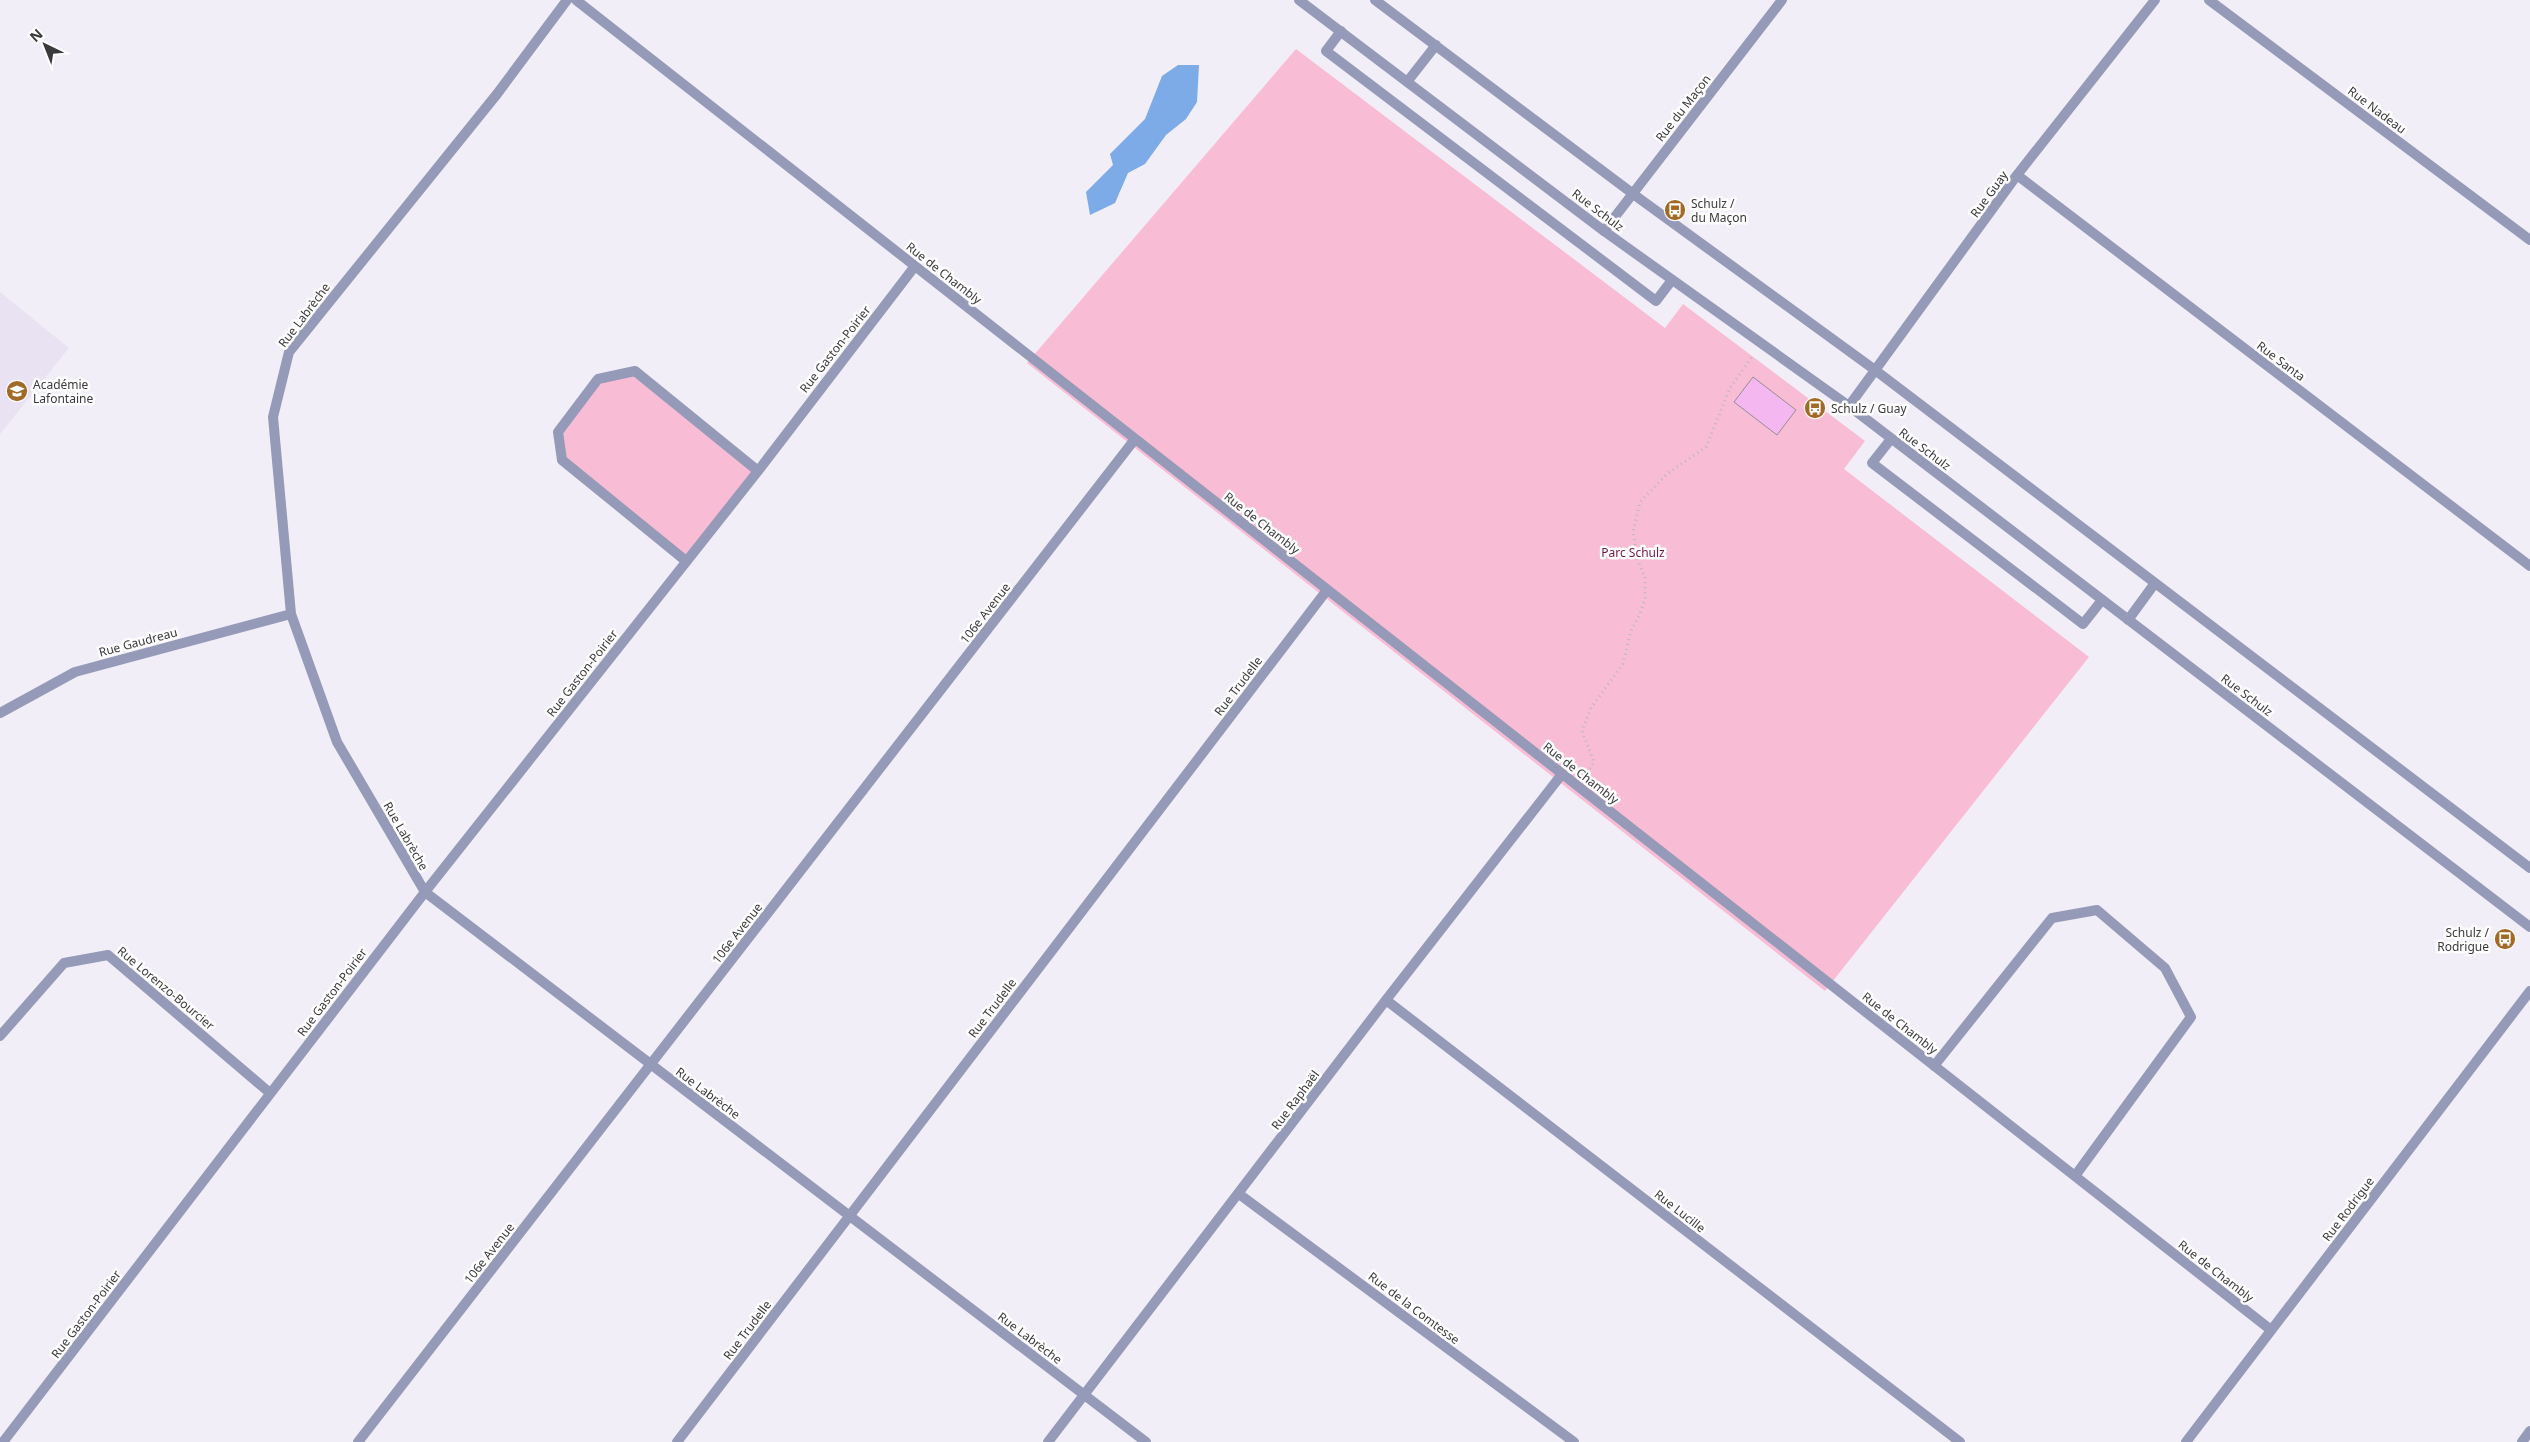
<svg xmlns="http://www.w3.org/2000/svg" width="2530" height="1442" viewBox="0 0 2530 1442" font-family="'Noto Sans',sans-serif">
<style>
.built{fill:#e9e2f3}
.green{fill:#f8bdd4}
.water{fill:#7cabe8}
.building{fill:#f4b7f0;stroke:#958d94}
.lines{fill:none;stroke-linecap:round;stroke-linejoin:round}
.path{stroke:#bbb7bf;stroke-width:3;stroke-dasharray:1 4;stroke-linecap:butt}
.service{stroke:#969ab9;stroke-width:10}
.minor{stroke:#969ab9;stroke-width:10}
.tertiary{stroke:#969ab9;stroke-width:10}
.labels{text-anchor:middle;dominant-baseline:central;stroke-width:5;stroke-linejoin:round;paint-order:stroke}
.street-label{font-size:12px;fill:#3a393c;stroke:#fefefe}
.poi-label{font-size:12px;fill:#3a393c;stroke:#fefefe;text-anchor:start}
.park-label{font-size:12px;fill:#711647;stroke:#fefefe}
</style>
<rect width="100%" height="100%" fill="#f2eef8"/>
<path class="built" d="M0,292L69,348L0,434Z"/>
<path class="green" d="M1296,49L1665,328L1683,304L1865,441L1844,469L2089,657L1825,991L1027,363Z
M635,371L758,471L686,561L562,460L558,432L598,379Z"/>
<path class="water" d="M1178,65H1199L1197,102L1186,119L1166,135L1145,164L1128,173L1115,203L1090,215L1086,192L1113,165L1110,154L1145,119L1162,76Z"/>
<path class="building" d="M1753,377L1796,410L1777,435L1734,402Z"/>
<g class="lines">
<path class="path" d="M1587,773L1594,762L1582,731L1591,708L1623,664L1631,631L1640,614L1645,598V577L1638,561L1633,532L1640,502L1667,474L1706,447L1730,388L1753,355"/>
<path class="service" d="M1341,31L1326,51L1656,301L1672,280
M1891,439L1872,463L2083,624L2102,600"/>
<path class="minor" d="M567,0L497,94L289,352L273,417L291,614L337,742L425,892L1146,1442
M576,0L2271,1330
M2209,0L2530,240
M2017,175L2530,566
M1604,231L1782,0
M1849,406L2017,175L2155,0
M686,561L562,460L558,432L598,379L635,371L758,471
M0,713L75,672L291,614
M1386,1000L1960,1442
M0,1036L64,963L108,955L270,1093
M1934,1066L2052,918L2097,910L2165,968L2191,1017L2075,1176
M1239,1194L1574,1442
M3,1442L425,892L758,471L915,266
M358,1442L1135,439
M677,1442L1327,590
M1048,1442L1386,1000L1562,774
M2186,1442L2530,991
M2522,1442L2530,1431"/>
<path class="tertiary" d="M1299,0L1604,231L1849,406L2530,927
M1375,0L1640,199L1875,370L2530,868
M1407,82L1436,45
M2128,620L2155,583"/>
</g>
<defs>
<g id="bus-disc" transform="scale(1.125)"><circle r="9.5" fill="#a26a27" stroke="#fefefe"/><path d="M-5-6H5V4H4V6H2V4H-2V6H-4V4H-5ZM-3.5-4V0h7V-4ZM-3.5 1.2v1.5H-2V1.2ZM2 1.2v1.5H3.5V1.2Z" fill="#fff"/></g>
<g id="school-disc" transform="scale(1.125)"><circle r="9.5" fill="#a26a27" stroke="#fefefe"/><path d="M0-5L7-2L0 1L-7-2ZM-4 1L0 2.5L4 1V4Q0 6-4 4Z" fill="#fff"/></g>
</defs>
<g fill-rule="evenodd">
<use href="#bus-disc" x="1675" y="210"/>
<use href="#school-disc" x="17" y="391"/>
<use href="#bus-disc" x="1815" y="408"/>
<use href="#bus-disc" x="2505" y="939"/>
</g>
<g class="labels">
<g class="street-label">
<text transform="translate(1683 108) rotate(-52)">Rue du Maçon</text>
<text transform="translate(2377 110) rotate(37)">Rue Nadeau</text>
<text transform="translate(1989 194) rotate(-54)">Rue Guay</text>
<text transform="translate(1598 210) rotate(37)">Rue Schulz</text>
<text transform="translate(944 273) rotate(38)">Rue de Chambly</text>
<text transform="translate(304 315) rotate(-53)">Rue Labrèche</text>
<text transform="translate(835 349) rotate(-52)">Rue Gaston-Poirier</text>
<text transform="translate(2281 361) rotate(37)">Rue Santa</text>
<text transform="translate(1925 449) rotate(37)">Rue Schulz</text>
<text transform="translate(1262 523) rotate(38)">Rue de Chambly</text>
<text transform="translate(985 613) rotate(-52)">106e Avenue</text>
<text transform="translate(138 642) rotate(-15)">Rue Gaudreau</text>
<text transform="translate(582 673) rotate(-52)">Rue Gaston-Poirier</text>
<text transform="translate(1238 686) rotate(-53)">Rue Trudelle</text>
<text transform="translate(2247 695) rotate(37)">Rue Schulz</text>
<text transform="translate(1581 773) rotate(38)">Rue de Chambly</text>
<text transform="translate(406 836) rotate(60)">Rue Labrèche</text>
<text transform="translate(737 933) rotate(-52)">106e Avenue</text>
<text transform="translate(166 988) rotate(40)">Rue Lorenzo-Bourcier</text>
<text transform="translate(332 992) rotate(-53)">Rue Gaston-Poirier</text>
<text transform="translate(992 1008) rotate(-53)">Rue Trudelle</text>
<text transform="translate(1900 1023) rotate(38)">Rue de Chambly</text>
<text transform="translate(708 1093) rotate(37)">Rue Labrèche</text>
<text transform="translate(1295 1100) rotate(-53)">Rue Raphaël</text>
<text transform="translate(2348 1209) rotate(-53)">Rue Rodrigue</text>
<text transform="translate(1680 1211) rotate(38)">Rue Lucille</text>
<text transform="translate(489 1253) rotate(-52)">106e Avenue</text>
<text transform="translate(2216 1271) rotate(38)">Rue de Chambly</text>
<text transform="translate(1414 1308) rotate(37)">Rue de la Comtesse</text>
<text transform="translate(86 1314) rotate(-53)">Rue Gaston-Poirier</text>
<text transform="translate(747 1330) rotate(-53)">Rue Trudelle</text>
<text transform="translate(1030 1338) rotate(37)">Rue Labrèche</text>
</g>
<g class="poi-label">
<text x="1691" y="203">Schulz /<tspan x="1691" dy="14">du Maçon</tspan></text>
<text x="33" y="384">Académie<tspan x="33" dy="14">Lafontaine</tspan></text>
<text x="1831" y="408">Schulz / Guay</text>
<text x="2489" y="932" text-anchor="end">Schulz /<tspan x="2489" dy="14">Rodrigue</tspan></text>
</g>
<g class="park-label">
<text x="1633" y="552">Parc Schulz</text>
</g>
</g>
<g transform="translate(45 45) rotate(317)" stroke="#fefefe" stroke-width="4" paint-order="stroke">
<path d="M0-4L9 19L0 12L-9 19Z" fill="#3a393c"/>
<text y="-8" font-size="14" font-weight="bold" text-anchor="middle" fill="#3a393c">N</text>
</g>
</svg>
